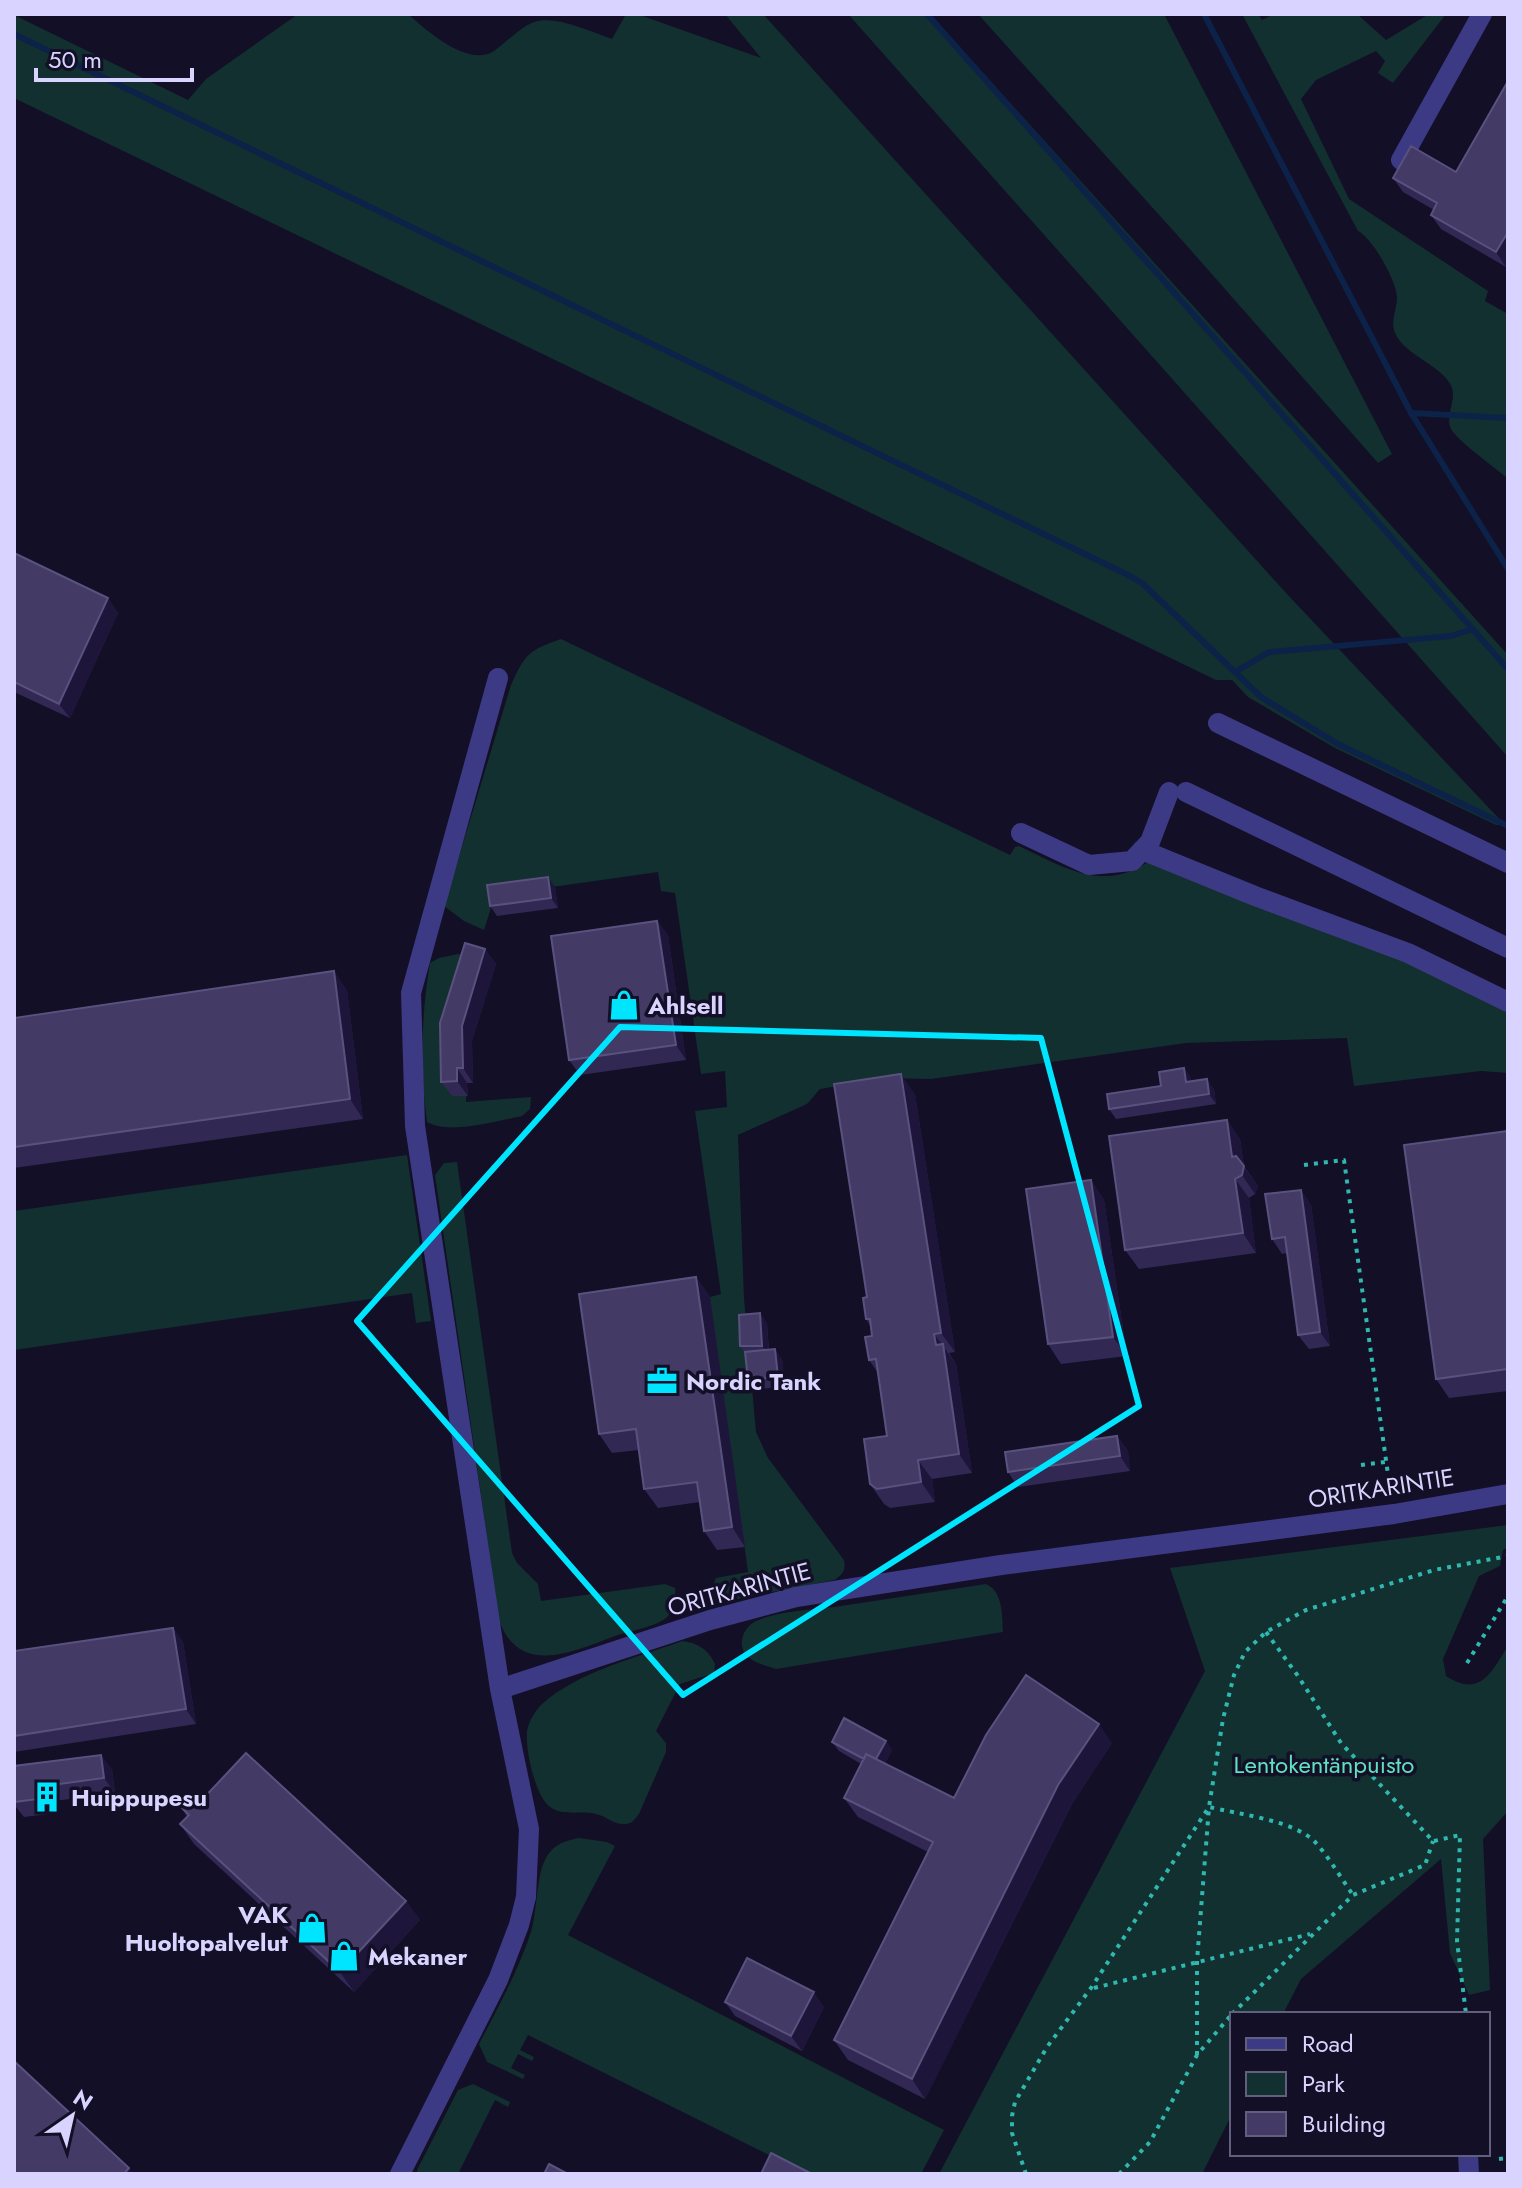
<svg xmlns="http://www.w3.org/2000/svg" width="1522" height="2188" viewBox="0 0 1522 2188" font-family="Jost,sans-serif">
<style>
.green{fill:#12302f}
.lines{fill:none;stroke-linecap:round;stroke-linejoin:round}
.stream{stroke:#0c2248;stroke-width:6}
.path{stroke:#2fb8b0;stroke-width:4;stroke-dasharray:4 6;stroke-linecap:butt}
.minor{stroke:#3d3a85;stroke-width:20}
.wall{fill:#312854}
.shaded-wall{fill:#1d163a}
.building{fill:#433a66;stroke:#5a527e;stroke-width:2}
.marked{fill:none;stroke:#00e5ff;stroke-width:6;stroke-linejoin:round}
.labels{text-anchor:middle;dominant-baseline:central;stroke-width:7;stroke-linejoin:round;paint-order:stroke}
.poi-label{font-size:24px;font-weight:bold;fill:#d9d4ff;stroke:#130f26;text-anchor:start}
.street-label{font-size:24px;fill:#d9d4ff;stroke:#130f26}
.park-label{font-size:24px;fill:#5fe0c0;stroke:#130f26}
</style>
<rect width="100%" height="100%" fill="#130f26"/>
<path class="green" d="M298,14H408C426,30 468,68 494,51C506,43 520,27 534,22C556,15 591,32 612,39L626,14H637L761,58L725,14H763L1287,594L1505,825H1496L1335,748L1248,697L1232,680H1216L14,98V15L188,100L206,79Z
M848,14H930L1508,655V757Z
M978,14H1164L1392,454L1378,463L1188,247Z
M1242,14H1258L1262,20L1274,14H1357L1386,40L1429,14H1446L1393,83L1378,73L1385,61L1376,51L1316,80L1301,99L1349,199L1488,291L1485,301L1508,314V482L1506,477C1495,468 1457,440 1451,429C1444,414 1460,397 1449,382C1436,363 1404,354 1395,333C1390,321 1397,310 1397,297C1396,280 1373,239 1358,231Z
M561,639L1010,855L1015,847L1019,846C1065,868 1105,894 1152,859L1406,957L1508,1007V1073L1481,1071L1354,1086L1347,1038L1186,1043L931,1079L885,1078L820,1089L807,1104L738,1135L744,1299L756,1432L768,1458L844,1560C846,1570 843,1575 834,1580L732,1600L719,1595L713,1586L716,1578L748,1572L710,1297L721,1294L695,1111L727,1107L725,1071L701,1074L675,893L661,891L658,872L495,895L484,930L464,921L444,906L511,685C525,654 529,650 561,639Z
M458,954L475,957L466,1102L531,1097L530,1109L522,1116C496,1121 450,1135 427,1122C420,1069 421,1016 430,963L439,958Z
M407,1155L431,1321L416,1323L412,1293L14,1350V1211Z
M457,1162L512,1553L517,1563L538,1584L541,1601L665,1584L675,1588C676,1599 676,1609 667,1617C657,1626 635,1630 621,1634C578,1649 520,1680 499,1620L435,1175L444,1163Z
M1508,1525V1547L1503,1550L1500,1566L1479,1576L1443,1659L1446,1676C1480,1698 1491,1673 1508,1646V1811L1483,1839L1490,1990L1469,1995L1450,1953L1441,1859L1301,1979L1283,2014H1232V2114L1202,2174H939L1205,1671L1170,1568Z
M986,1584C1003,1592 1002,1614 1003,1632L776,1669C766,1666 755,1663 748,1657C736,1646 743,1627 756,1621C778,1611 810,1610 834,1607C885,1599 935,1592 986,1584Z
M682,1641C698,1643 708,1649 715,1664L714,1673L680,1684L656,1731L666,1743V1752L639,1814C635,1819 632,1824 625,1824C614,1825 606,1816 596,1814C581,1810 561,1817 549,1806C535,1795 525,1749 527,1731C529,1721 535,1711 542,1704C579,1671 636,1658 682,1641Z
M579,1838L607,1842L615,1846L568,1935L944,2130L921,2174H807L528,2035L520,2050L534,2057L532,2061L518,2054L511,2068L525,2075L523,2079L487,2062L479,2044C498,2008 518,1971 531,1932C537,1912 537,1874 545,1860C552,1845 564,1841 579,1838Z
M473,2084L510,2102L508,2107L495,2100L458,2174H418L417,2170L458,2090Z"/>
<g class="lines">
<path class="stream" d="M927,14L1508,669
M1204,14L1411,413L1508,569
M14,34L1130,576L1142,583L1261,697L1338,744L1508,826
M1411,413L1508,418
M1237,671L1269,652L1451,636L1472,629"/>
<path class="path" d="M1304,1165L1344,1160L1391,1496
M1361,1465L1385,1462
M1266,1632L1298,1676L1341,1743L1433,1841
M1467,1663L1508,1596
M1434,1841L1460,1835L1457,1941L1466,2014
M1094,1988L1310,1934
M1232,2014L1353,1895L1425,1865L1433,1841
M1197,2055V1961L1209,1807C1238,1814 1297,1821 1316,1843C1330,1859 1341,1878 1353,1895
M1499,2159L1508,2158
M1026,2174L1012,2133V2116L1015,2102L1047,2047L1091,1988L1209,1807L1223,1719L1234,1675L1245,1652L1266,1632L1306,1610L1434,1570L1508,1556
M1119,2174L1150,2142L1197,2055L1232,2014"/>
<path class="minor" d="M1401,160L1482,14
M498,678L411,993L415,1126L500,1689
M1218,723L1508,863
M1186,792L1508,948
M1021,833L1089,865L1132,861L1150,842L1169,792
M1142,850L1255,896L1408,953L1508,1002
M1468,2154L1469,2174
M400,2174L498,1980L519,1925L526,1897L529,1829L500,1689L710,1620L796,1597L1001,1565L1394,1514L1508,1494"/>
</g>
<path class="wall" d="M1508,81V265L1506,267L1441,229L1431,215L1434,210L1403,192L1393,178L1456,172Z
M14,553L108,598L118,613L70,718L14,692Z
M555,887L558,908L497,916L490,906Z
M657,921L668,935L686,1060L580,1075L569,1060Z
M485,949L496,964L472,1041L473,1083H467L468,1096H452L441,1082Z
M347,990L363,1119L14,1168V1018Z
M1184,1068L1191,1078V1082L1214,1089L1216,1104L1116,1119L1109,1109L1161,1086Z
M915,1094L955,1352L949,1353L956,1364L972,1473L932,1479L935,1502L890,1508L884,1504L870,1484L887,1436L878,1373L869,1360L872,1336L871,1327L866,1319L867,1297Z
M1227,1120L1240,1139L1244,1166L1258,1186L1255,1194L1249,1198L1256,1253L1139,1269L1125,1250Z
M1508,1131V1391L1449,1398L1436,1379Z
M1091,1180L1104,1200L1127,1356L1061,1364L1048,1344Z
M1311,1204L1330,1346L1309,1349L1298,1335L1287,1253L1282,1254L1272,1239Z
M696,1277L710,1297L745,1547L717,1550L704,1531L700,1502L658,1508L644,1489L639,1450L612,1453L599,1434Z
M767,1323L769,1350L782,1359L785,1386L755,1390L748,1380L746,1354L740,1346Z
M1117,1436L1128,1451L1130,1471L1018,1487L1008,1472Z
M173,1628L183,1642L196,1724L14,1752V1651Z
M886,1741L892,1750L885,1764L954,1798L1112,1743L1072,1804L925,2099L848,2060L834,2040L928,1852L858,1817L844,1798L861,1764L839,1751L832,1742Z
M14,1766L112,1769L115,1793L47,1802L49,1814L24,1817L15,1806H14Z
M200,1802L406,1901L420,1920L354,1992L194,1844L180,1824L187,1817L181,1807Z
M725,2002L824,2007L802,2051L735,2016Z"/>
<path class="shaded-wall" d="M1508,232V265L1506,267L1496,252Z
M108,598L118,613L70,718L59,704Z
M548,877L555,887L558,908L551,898Z
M657,921L668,935L686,1060L676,1045Z
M485,949L496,964L472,1041L473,1083L463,1068L462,1026Z
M334,971L347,990L363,1119L350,1099Z
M457,1068L467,1083L468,1096L457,1081Z
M1184,1068L1191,1078L1193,1092L1186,1082Z
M901,1074L915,1094L955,1352L941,1333Z
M1207,1079L1214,1089L1216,1104L1209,1094Z
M1227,1120L1240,1139L1244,1167L1258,1186L1255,1194L1242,1175L1232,1157Z
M1235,1179L1249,1198L1256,1253L1243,1233Z
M1091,1180L1104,1200L1127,1356L1113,1337Z
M1301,1190L1311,1204L1330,1346L1320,1332Z
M696,1277L710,1297L745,1547L732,1527Z
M760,1313L767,1323L769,1355L762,1346Z
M934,1334L956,1364L972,1473L959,1454Z
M775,1349L782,1359L785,1386L778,1377Z
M1117,1436L1128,1451L1130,1471L1120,1456Z
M918,1460L932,1479L935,1502L921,1482Z
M173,1628L183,1642L196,1724L186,1709Z
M1099,1724L1112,1743L1072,1804L925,2099L912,2079L1058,1785Z
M886,1741L892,1750L880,1774L873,1764Z
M101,1755L112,1769L115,1793L104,1778Z
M37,1787L47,1802L49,1814L38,1799Z
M406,1901L420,1920L354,1992L340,1972Z
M814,1992L824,2007L802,2051L791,2036Z
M129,2168L133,2174H124Z"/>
<path class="building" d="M1508,81V232L1496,252L1431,215L1437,203L1393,178L1411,146L1456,172Z
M14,553L108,598L59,704L14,682Z
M548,877L551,898L490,906L487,885Z
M657,921L676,1045L569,1060L551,936Z
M465,943L485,949L462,1026L463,1068H457V1081L441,1082L440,1023Z
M334,971L350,1099L14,1147V1018Z
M1184,1068L1186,1082L1207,1079L1209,1094L1109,1109L1107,1094L1161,1086L1159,1072Z
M901,1074L941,1333L934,1334L936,1345L943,1344L959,1454L918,1460L921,1482L877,1489L870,1484L864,1439L887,1436L876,1359L869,1360L865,1337L872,1336L870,1319H866L863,1298L867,1297L834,1084Z
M1227,1120L1232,1157L1236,1156L1244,1166L1242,1175L1235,1179L1243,1233L1125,1250L1109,1136Z
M1508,1131V1369L1436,1379L1404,1145Z
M1091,1180L1113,1337L1048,1344L1026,1189Z
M1301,1190L1320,1332L1298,1335L1285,1237L1272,1239L1265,1194Z
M696,1277L732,1527L704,1531L697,1482L644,1489L636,1429L599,1434L579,1294Z
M760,1313L762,1346H740L739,1315Z
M775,1349L778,1377L748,1380L745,1352Z
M1117,1436L1120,1456L1008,1472L1005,1452Z
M173,1628L186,1709L14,1736V1651Z
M1026,1675L1099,1724L1058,1785L912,2079L834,2040L933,1842L844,1798L866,1754L954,1798L986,1735Z
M844,1718L886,1741L876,1759L866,1754L864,1759L832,1742Z
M246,1753L406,1901L340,1972L180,1824L189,1815L181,1807L192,1795L200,1802Z
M101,1755L104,1778L37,1787L38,1799L14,1802V1766Z
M747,1958L814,1992L791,2036L725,2002Z
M14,2061L129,2168L124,2174H14Z
M771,2153L812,2174H761Z
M549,2164L568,2174H544Z"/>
<path class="marked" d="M620,1027L1041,1038L1139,1406L683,1695L357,1321Z"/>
<defs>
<g id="shop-bare" transform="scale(2.4)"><path d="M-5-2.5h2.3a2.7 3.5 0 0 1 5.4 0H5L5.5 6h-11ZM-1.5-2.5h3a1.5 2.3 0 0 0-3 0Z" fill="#00e5ff" stroke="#130f26" stroke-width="2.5" paint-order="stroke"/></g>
<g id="office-bare" transform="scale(2.4)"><path d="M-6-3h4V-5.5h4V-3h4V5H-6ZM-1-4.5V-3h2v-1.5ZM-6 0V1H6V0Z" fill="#00e5ff" stroke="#130f26" stroke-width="2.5" paint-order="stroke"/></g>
<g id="building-bare" transform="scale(2.4)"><path d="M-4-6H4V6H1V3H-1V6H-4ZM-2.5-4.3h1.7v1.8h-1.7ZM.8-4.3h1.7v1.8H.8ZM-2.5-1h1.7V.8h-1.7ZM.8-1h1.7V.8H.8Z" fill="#00e5ff" stroke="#130f26" stroke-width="2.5" paint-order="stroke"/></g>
</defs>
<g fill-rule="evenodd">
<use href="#shop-bare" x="624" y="1005"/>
<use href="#office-bare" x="662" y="1381"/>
<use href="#building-bare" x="47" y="1797"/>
<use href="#shop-bare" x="312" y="1928"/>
<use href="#shop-bare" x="344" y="1956"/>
</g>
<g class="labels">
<g class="poi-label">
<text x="648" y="1005">Ahlsell</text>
<text x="686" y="1381">Nordic Tank</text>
<text x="71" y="1797">Huippupesu</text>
<text x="288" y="1914" text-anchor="end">VAK<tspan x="288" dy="28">Huoltopalvelut</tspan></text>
<text x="368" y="1956">Mekaner</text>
</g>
<g class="street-label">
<text transform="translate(1381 1488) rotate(-9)">ORITKARINTIE</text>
<text transform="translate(739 1589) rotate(-15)">ORITKARINTIE</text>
</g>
<g class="park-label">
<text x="1324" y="1764">Lentokentänpuisto</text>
</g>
</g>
<rect width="1522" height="2188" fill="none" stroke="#d9d4ff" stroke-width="32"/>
<rect x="1230" y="2012" width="260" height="144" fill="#130f26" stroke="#625e7d" stroke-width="2"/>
<rect x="1246" y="2038" width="40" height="12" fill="#3d3a85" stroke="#625e7d" stroke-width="2"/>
<text x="1302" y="2052" font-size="24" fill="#d9d4ff">Road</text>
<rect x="1246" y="2072" width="40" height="24" fill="#12302f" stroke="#625e7d" stroke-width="2"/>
<text x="1302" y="2092" font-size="24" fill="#d9d4ff">Park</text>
<rect x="1246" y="2112" width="40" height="24" fill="#433a66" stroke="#625e7d" stroke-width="2"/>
<text x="1302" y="2132" font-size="24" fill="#d9d4ff">Building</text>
<g transform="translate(72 2116) rotate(34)" stroke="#130f26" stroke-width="6" paint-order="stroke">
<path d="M0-6L14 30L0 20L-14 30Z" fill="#d9d4ff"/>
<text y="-12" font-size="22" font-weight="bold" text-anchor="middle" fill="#d9d4ff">N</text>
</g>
<path d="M36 68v12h156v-12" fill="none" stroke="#d9d4ff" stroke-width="4"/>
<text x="48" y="68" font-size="24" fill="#d9d4ff" stroke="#130f26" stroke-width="6" paint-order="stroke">50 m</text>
</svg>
